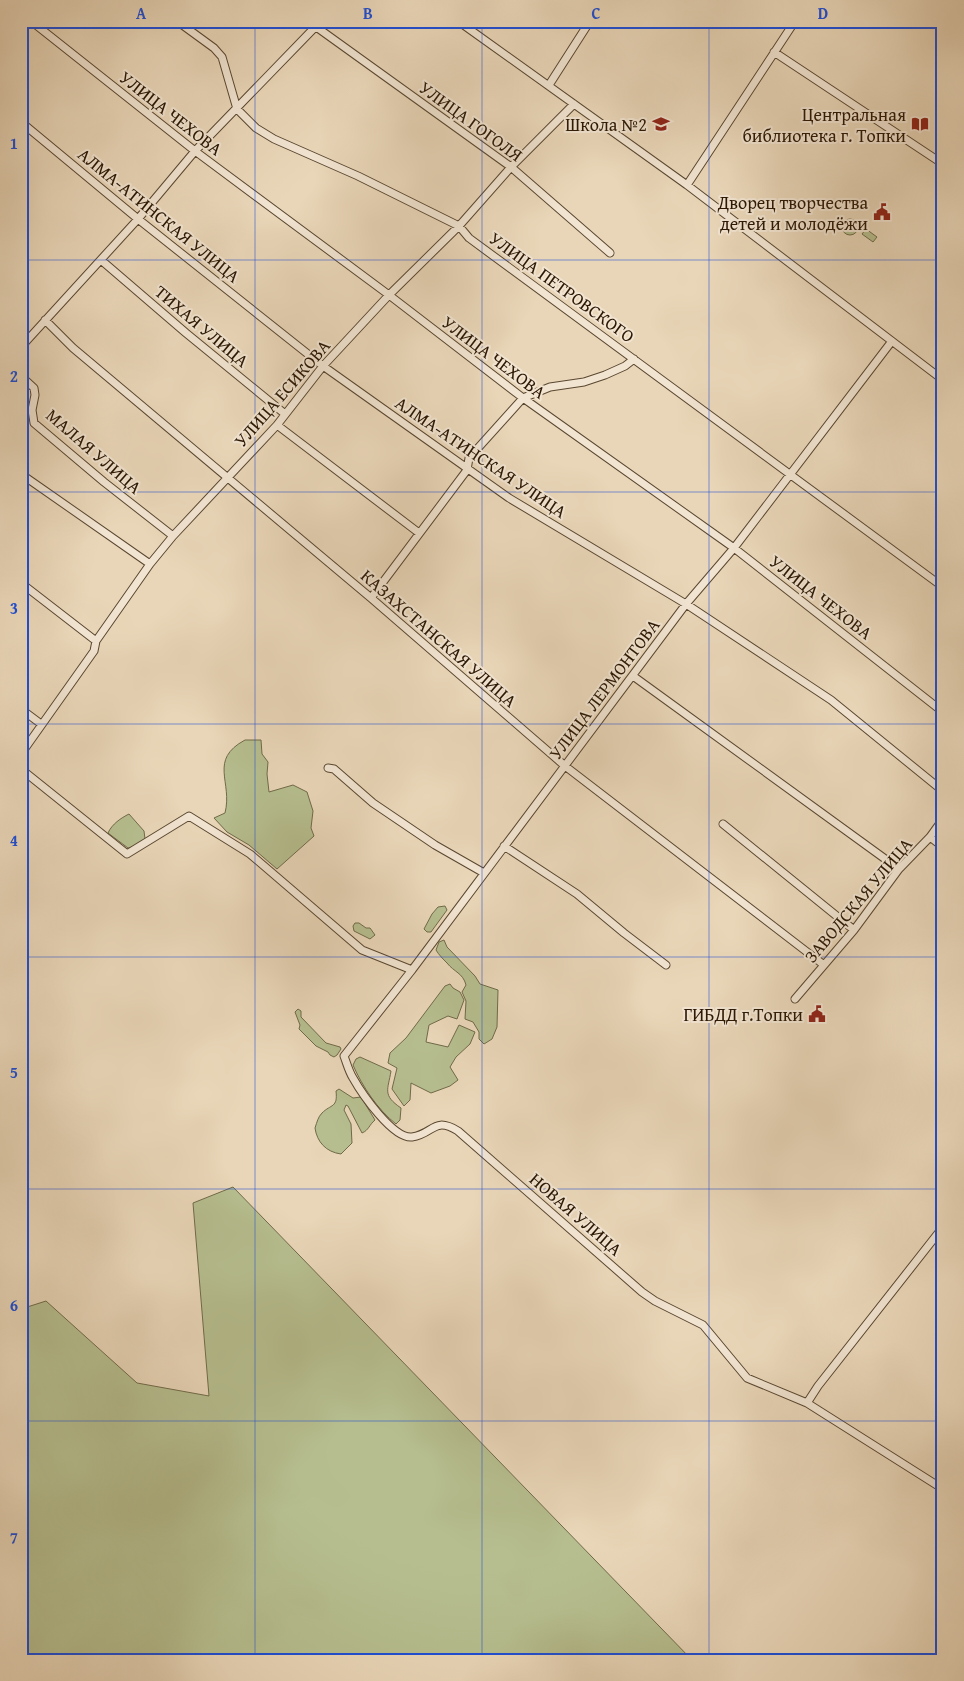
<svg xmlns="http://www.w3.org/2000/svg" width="964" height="1681" viewBox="0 0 964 1681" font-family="'Gentium Book Plus',serif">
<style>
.green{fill:#b6be8f;stroke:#706a49}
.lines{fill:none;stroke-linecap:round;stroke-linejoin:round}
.minor-casing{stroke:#5a4730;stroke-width:9}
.minor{stroke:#f1e4d1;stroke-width:7}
.grid{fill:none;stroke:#1d4ed8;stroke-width:1;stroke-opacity:0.55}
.labels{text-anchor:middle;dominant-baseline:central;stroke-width:4;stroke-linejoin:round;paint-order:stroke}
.street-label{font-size:18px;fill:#2b1703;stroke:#f1e4d1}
.poi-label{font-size:18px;fill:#2b1703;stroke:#f1e4d1;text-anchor:end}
.neatline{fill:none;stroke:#1d4ed8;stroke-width:2}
.grid-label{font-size:16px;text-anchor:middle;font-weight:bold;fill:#1d4ed8}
</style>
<rect width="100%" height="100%" fill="#e9d6b8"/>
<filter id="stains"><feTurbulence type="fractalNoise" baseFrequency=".004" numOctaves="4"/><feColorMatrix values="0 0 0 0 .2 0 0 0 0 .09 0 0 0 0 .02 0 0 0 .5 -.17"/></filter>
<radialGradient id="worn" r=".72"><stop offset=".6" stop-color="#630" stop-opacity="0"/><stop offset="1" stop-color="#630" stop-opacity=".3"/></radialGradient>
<path class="green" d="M842 227a8 8 0 1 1 16 0a8 8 0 1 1-16 0Z
M866,229L877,237L873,242L862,234Z
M245,740H261L262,754L268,762L267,774L269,792L293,785L307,792L313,811L311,828L314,836L277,869L249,845L227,832L214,818L225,813C233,782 208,760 245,740Z
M129,814L144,831L145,839L136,846L128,848L108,833C112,824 121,818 129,814Z
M445,906L447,910L431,932H427L424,929L432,914L438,907Z
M355,923H359L366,928H370L375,935L370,939L354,931L353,926Z
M444,940L447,947L475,976L480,984L498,990L497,1027L492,1039L484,1044L479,1039V1032L473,1022L465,1019L466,1001L462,992L466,985C463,973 454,972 447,963C443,959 439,955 436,950L439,942Z
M450,984L453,988L460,992L464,1000L457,1019L448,1016L429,1025L426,1042L448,1047L459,1025L475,1032L470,1044L456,1057L450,1067L458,1080L450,1086L431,1093L411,1083L410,1100L404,1106L392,1089L397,1068L388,1063L390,1053L406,1038L445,986Z
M298,1009L301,1011V1017L326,1043L340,1047L341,1049L337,1055L334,1057L330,1055L328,1052L316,1046L299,1029L300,1025L295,1012Z
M360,1057L391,1071C388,1090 382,1095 401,1108L400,1120L396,1124C378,1110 362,1086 353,1065L356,1059Z
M339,1089L353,1098L361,1097L375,1120C369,1125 369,1130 362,1133L348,1106L346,1105L344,1110L351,1124L352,1143L341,1154C326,1152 317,1142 315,1128C317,1122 318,1117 322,1113C331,1104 338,1108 336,1091Z
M233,1187L692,1660H21V1309L46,1301L137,1383L209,1396L193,1203Z"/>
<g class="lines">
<g class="minor-casing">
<path id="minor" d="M31,21L195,151L389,295L523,398L734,548L943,712
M177,21L214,48L222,57L237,109L256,128L274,139L358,176L459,226L469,238L943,587
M308,21L511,167L610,253
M458,21L687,185L943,380
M774,52L943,164
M549,85L590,21
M21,122L138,219L323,366L509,498L686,604L831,700L943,791
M687,185L795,21
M101,260L186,333L285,414
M45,320L73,348L371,598L565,766L824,965
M892,341L734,548L686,604L412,970L344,1056C347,1064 349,1072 353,1078C362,1094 393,1139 412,1137C434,1134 433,1116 458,1131L642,1292L655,1301L703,1325L747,1378L807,1403L943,1489
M21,347L138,219L195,151L321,21
M21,376L34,388L35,395L32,410L34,423L104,482L173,536
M277,425L419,533
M21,474L150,564
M21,583L96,641
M371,598L467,470L469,458L523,398L550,387L584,382L605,375L625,366L634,359
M633,676L899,869
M21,709L41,724
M21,754L94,651L96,641L150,564L173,536L277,425L323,366L389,295L459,226L511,167L574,104
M328,768L334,769L373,803L435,845L484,873
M21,769L127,854L189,816L250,854L362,950L412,970
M723,824L854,930
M930,837L943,847
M504,846L577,894L624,933L666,965
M795,999L854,930L899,869L930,837L943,819
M807,1403L818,1386L943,1227"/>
</g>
<use href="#minor" class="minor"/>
</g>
<path class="grid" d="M255,21V1660M482,21V1660M709,21V1660M21,260H943M21,492H943M21,724H943M21,957H943M21,1189H943M21,1421H943"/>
<defs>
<g id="school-bare" transform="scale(1.35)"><path d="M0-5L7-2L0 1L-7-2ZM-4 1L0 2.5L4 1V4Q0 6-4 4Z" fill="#8f2418" stroke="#f1e4d1" stroke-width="2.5" paint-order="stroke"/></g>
<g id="library-bare" transform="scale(1.35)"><path d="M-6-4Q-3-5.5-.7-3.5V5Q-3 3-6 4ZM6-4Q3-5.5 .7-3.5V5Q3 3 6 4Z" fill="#8f2418" stroke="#f1e4d1" stroke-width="2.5" paint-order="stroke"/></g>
<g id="civic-bare" transform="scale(1.35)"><path d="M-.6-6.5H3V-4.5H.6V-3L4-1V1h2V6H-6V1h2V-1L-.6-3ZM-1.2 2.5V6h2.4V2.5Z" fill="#8f2418" stroke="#f1e4d1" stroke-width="2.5" paint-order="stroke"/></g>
</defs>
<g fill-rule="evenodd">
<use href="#school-bare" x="661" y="124"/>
<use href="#library-bare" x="920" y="124"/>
<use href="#civic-bare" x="882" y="212"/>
<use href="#civic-bare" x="817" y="1014"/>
</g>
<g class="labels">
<g class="street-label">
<text transform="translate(171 113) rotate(38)">УЛИЦА ЧЕХОВА</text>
<text transform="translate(471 121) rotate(36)">УЛИЦА ГОГОЛЯ</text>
<text transform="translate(159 215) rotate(39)">АЛМА-АТИНСКАЯ УЛИЦА</text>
<text transform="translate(562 287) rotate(36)">УЛИЦА ПЕТРОВСКОГО</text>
<text transform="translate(202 326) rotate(40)">ТИХАЯ УЛИЦА</text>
<text transform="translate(494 357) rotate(37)">УЛИЦА ЧЕХОВА</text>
<text transform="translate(282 393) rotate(-49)">УЛИЦА ЕСИКОВА</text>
<text transform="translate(94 451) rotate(41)">МАЛАЯ УЛИЦА</text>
<text transform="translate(481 457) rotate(34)">АЛМА-АТИНСКАЯ УЛИЦА</text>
<text transform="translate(821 597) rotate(38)">УЛИЦА ЧЕХОВА</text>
<text transform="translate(439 638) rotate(41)">КАЗАХСТАНСКАЯ УЛИЦА</text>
<text transform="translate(604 689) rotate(-53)">УЛИЦА ЛЕРМОНТОВА</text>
<text transform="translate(858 900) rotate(-50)">ЗАВОДСКАЯ УЛИЦА</text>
<text transform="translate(576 1214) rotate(41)">НОВАЯ УЛИЦА</text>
</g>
<g class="poi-label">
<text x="906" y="114">Центральная<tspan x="906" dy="21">библиотека г. Топки</tspan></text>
<text x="647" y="124">Школа №2</text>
<text x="868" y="202">Дворец творчества<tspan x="868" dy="21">детей и молодёжи</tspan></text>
<text x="803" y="1014">ГИБДД г.Топки</text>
</g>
</g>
<rect width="964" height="1681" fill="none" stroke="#e9d6b8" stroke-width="55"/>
<rect x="28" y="28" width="908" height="1626" class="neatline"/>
<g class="grid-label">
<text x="141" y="19">A</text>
<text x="368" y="19">B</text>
<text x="596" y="19">C</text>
<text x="823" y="19">D</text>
<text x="14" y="149">1</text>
<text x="14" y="382">2</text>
<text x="14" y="614">3</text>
<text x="14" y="846">4</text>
<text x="14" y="1078">5</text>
<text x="14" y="1311">6</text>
<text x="14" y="1543">7</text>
</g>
<rect width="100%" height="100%" filter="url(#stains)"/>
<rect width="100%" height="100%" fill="url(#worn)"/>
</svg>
